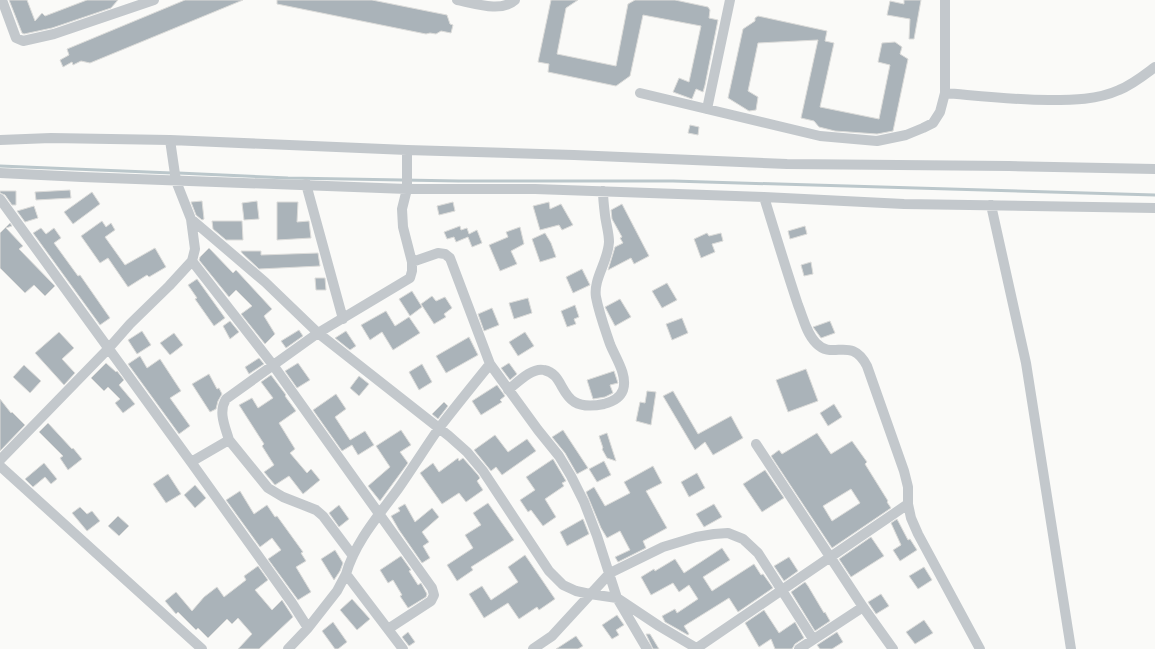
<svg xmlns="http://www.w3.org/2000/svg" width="1155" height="649" viewBox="0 0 1155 649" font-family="'Open Sans',sans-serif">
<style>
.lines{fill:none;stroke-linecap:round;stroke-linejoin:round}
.stream{stroke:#bbc7cb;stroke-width:3}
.building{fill:#aab3b9;stroke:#dcdcda;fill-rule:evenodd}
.minor{stroke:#c3c8cc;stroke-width:10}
</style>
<rect width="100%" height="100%" fill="#fafaf8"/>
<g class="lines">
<path class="stream" d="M0,166L172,173
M178,173L288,178L459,181H673L1155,195"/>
</g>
<path class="building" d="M9,0H27L35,21L42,13L45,16L87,0H118L111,8L52,28L24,34L22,33Z
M185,0H243L90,63L81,61L73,65L72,62L63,67L60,60L69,55L67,49Z
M277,0H372L447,15L450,24L453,25L451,33L441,31L436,34L430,33L426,34L277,4Z
M551,0H578L566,8L557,54L616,66L628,4L635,0H675L708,7L710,10L709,18L718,20L705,85L703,92L696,89L692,99L673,92L679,78L689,82L701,26L643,15L630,76L616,86L548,72L549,64L538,62Z
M904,0H921L914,39H909L910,19L887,15L890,1L904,4Z
M758,16L827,31L825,41L834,43L820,107L879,119L890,65L878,62L882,43L895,42L902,47L900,54L908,59L893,131L877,134L835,131L819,127L814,121L801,118L818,40L758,43L748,91L758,97L756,110L749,111L728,98L743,29L755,21V18Z
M690,125L699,127L698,135L688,133Z
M70,190L71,198L36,200L35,192Z
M0,191H16V205H12L5,195L0,193Z
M92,192L100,204L73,224L64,212Z
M202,201L204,219L202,220L196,215L191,202Z
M257,201L259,219L244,220L242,203Z
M277,202H298L297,222L309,221L311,238L277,240Z
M453,202L455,211L439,215L437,206Z
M549,202L550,209L561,204L573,225L562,230L559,225L540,230L533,206Z
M622,204L649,256L634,264L631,258L608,270L615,247L623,243L620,238L622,237L612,219L611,210Z
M34,206L38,218L25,222L17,211Z
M102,221L106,227L111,223L115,230L105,237L125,265L155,248L166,267L149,277L147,275L128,287L108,258L100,263L81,236Z
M212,221H242L243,240H226L213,229Z
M10,223L12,226L6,228L23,246L19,249L55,286L45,296L34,285L25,293L0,268V233Z
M460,226L461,230L467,228L469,234L477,230L482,243L472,247L468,237L456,242L454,237L447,239L444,232Z
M805,226L807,234L790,239L788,231Z
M520,227L524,244L511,251L517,264L500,271L489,245L508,237L506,232Z
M41,228L46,234L54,228L61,238L54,243L78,276L80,275L110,318L100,325L33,233Z
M545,233L551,243L556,257L540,262L532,239Z
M707,233L709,236L721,233L723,241L712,244L715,252L701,258L694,239Z
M209,248L233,273L236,270L272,309L264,316L275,334L265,344L241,314L252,306L236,290L229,297L199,260L200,257Z
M241,251H261V255L318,253L320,266L259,269L242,253Z
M811,262L813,274L804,276L801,265Z
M582,269L590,285L573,293L566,277Z
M315,278H325L326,290H316Z
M197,279L225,318L214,326L195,299L197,298L188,285Z
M667,283L677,300L662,308L652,291Z
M412,291L422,307L410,316L399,299Z
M432,296L436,301L445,297L452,308L444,314L446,317L434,324L421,304Z
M528,298L532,313L514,319L509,303Z
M620,299L631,317L615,326L605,307Z
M575,305L579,317L574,319L576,324L567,327L561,311Z
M492,308L499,325L484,331L478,314Z
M386,311L395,326L409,317L420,333L393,350L382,332L370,340L361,325Z
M682,318L688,333L672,340L666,324Z
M230,321L239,332L230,339L223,326Z
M830,321L835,333L821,338L813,327Z
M299,330L303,336L286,348L281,341Z
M142,331L151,345L137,354L128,340Z
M346,331L356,346L350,350L335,338Z
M59,332L74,348L62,359L75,373L64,385L35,353Z
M525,332L534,346L518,356L509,342Z
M174,333L183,345L170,355L160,343Z
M469,337L478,355L446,373L436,356Z
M140,356L147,368L160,359L181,391L170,398L190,426L179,434L128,364Z
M259,358L264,364L249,374L245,367Z
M106,363L116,372L117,371L124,380L119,385L135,404L123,413L115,403L120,399L108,387L104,391L91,378Z
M298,363L310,380L297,388L285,371Z
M509,363L517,374L510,380L501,368Z
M422,364L432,382L419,390L409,372Z
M24,365L41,381L30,393L13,377Z
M806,369L818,401L788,412L776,380Z
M614,371L618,383L610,385L613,393L605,397L593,399L587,380Z
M209,374L217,389L219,388L222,394L218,401L216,409L210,412L192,384Z
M271,375L286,395L285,396L296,411L279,423L295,449L290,453L307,473L311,469L320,480L303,494L289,476L275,485L264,472L274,465L262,446L264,444L239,405L252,398L258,408L273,398L261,382Z
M359,376L369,384L359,396L350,388Z
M497,385L505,396L500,400L502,402L481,415L472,401Z
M647,391L656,392L651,425L636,421L640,402L645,403Z
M673,391L698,434L731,416L743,438L713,455L705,442L695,450L663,396Z
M336,394L346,409L335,417L350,440L365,431L374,445L358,455L352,445L342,451L313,410Z
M0,399L11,413L12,412L25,425L0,451Z
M444,402L448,406L438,419L432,414Z
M834,404L842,417L828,426L820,413Z
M48,423L72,449L73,448L82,459L68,470L60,458L63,456L39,432Z
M401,430L411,445L400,452L408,463L380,501L368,486L390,467L376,446Z
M563,430L588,468L577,474L565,453L552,437Z
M607,433L616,461L607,458L602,449L603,448L599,436Z
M817,433L831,454L852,441L867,462L865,464L888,501L887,502L891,508L832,548L771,456L779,450L782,454ZM851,489L860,503L832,521L823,506Z
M495,435L508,452L527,439L536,451L502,475L496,467L491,471L474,450Z
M458,458L459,461L463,458L478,475L480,478L477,481L483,490L466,502L459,493L442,504L420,473L433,463L439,472Z
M553,459L566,481L562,483L564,486L545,499L556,517L543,526L531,510L528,512L520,500L535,490L526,477Z
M604,461L611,475L597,482L589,469Z
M44,463L57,479L51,484L45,477L33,487L25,479Z
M653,466L662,483L646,491L667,528L643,541L646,548L618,562L615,557L630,550L620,531L607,538L601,528L586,492L594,487L605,506L630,493L624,482Z
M765,470L784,498L762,512L743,484Z
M697,473L705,488L689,497L681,482Z
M168,474L181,494L166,503L153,484Z
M195,485L206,498L195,508L184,495Z
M240,491L254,514L267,505L275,517L277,516L303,552L301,553L306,561L296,567L311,592L298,600L268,559L281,550L272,538L260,547L226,500Z
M488,503L514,540L471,567L473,570L457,581L447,565L473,548L465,535L481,525L473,513Z
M405,504L415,522L432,508L439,517L422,532L429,542L423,546L430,558L422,563L399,530L391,516L400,511L398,508Z
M714,504L722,517L704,527L696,514Z
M339,505L349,519L339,527L329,513Z
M80,507L87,514L92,511L100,521L87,531L72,513Z
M118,516L129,526L119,536L108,526Z
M583,519L589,534L567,546L560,532Z
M897,519L908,540L910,539L917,550L900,561L893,550L901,545L891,523Z
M871,537L884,556L851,577L839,559Z
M722,548L730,560L703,577L712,591L754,564L761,575L763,574L773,588L738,612L729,598L684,626L689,634L688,635L665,622L662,616L675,609L677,613L698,599L689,585L679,592L673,583L651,595L641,577L654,569L655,571L675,559L684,573Z
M335,550L343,563L340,571L334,580L321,559Z
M525,555L555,599L539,610L537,607L519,619L508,603L484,618L469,594L482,586L491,600L518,582L508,567Z
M401,556L411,570L409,571L418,585L421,583L427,594L426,597L408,608L400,596L402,595L393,580L388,583L380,570Z
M789,557L798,571L784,581L774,566Z
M258,566L268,580L255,590L272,610L282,600L293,617L259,649H238L252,634L238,618L232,624L227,619L208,638L198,628L196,630L178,612L176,614L165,601L176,592L192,611L204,597L217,587L224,597L246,580L244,576Z
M924,567L932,580L918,589L909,576Z
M805,582L808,586L824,613L825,612L830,621L815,631L791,592Z
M881,594L889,606L876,614L868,602Z
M352,599L370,619L357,630L340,610Z
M764,610L779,633L795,622L804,638L795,644L792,649H775L771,639L759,647L745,623Z
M617,615L624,625L616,630L619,635L612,639L602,625Z
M924,620L933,633L915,644L906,632Z
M333,622L347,642L338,649H335L322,631Z
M408,632L415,642L409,646L402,637Z
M837,632L843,642L832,649H820L817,645Z
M646,634H650L659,649H653Z
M576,636L583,646L578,649H556Z"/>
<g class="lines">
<path class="minor" d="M2,0L16,38L23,41L54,34L154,0
M457,0C474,3 501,13 515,0
M945,0V93
M640,93L820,136L877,141L906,135L923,128L933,123L940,112L945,93C980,96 1014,100 1049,100C1073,100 1097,100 1119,90C1132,85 1143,76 1155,67
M707,109L730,0
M0,140L51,138L170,140L407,150L574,155L787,164L1009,166L1155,169
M0,173L82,177L407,189H535L764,197L904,204L1155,208
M306,184L343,319
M764,197C775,233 786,269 798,305C803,317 806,333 816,343C833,361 851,335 867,366L904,471L908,487V504L911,518L918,534L980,649
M0,199L191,462L292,603L308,628L337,591L346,574L403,649
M991,205L1026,363L1071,649
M191,219L265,282L318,333L449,436L467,452L483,471L549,571L563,585L576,591L590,594L617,598L659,626L698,649
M192,261L273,365L432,588L434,595L431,601L388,629
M412,262L438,253L445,254L450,258L490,364L538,430L559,456L571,476L584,502L597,536L617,598L647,649
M508,390C517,383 532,367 544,370C569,375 556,414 604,404C612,402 620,398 623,390C628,375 615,357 610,344C605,329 599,313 596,297C593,279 608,262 609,242C609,233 606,224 605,215C604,207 603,199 603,191
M229,440L268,488L283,497L316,510L323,516L353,556
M756,444L863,607L893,649
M0,460L108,349L130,324L169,286L192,261L195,249L191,219L176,181L170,140
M191,462L229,440C225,426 218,412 226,399L318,333L410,278L412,271V262L403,227L402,209L407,189V150
M0,466L202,649
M346,574C355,542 379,515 398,489C412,469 425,448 439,428C456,406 473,385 490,364
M697,648L908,504
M288,649L308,628
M533,649L552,636L610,573L663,547L696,537L714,534L728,533L743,539L758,553L813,639
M799,649L863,607"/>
</g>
</svg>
